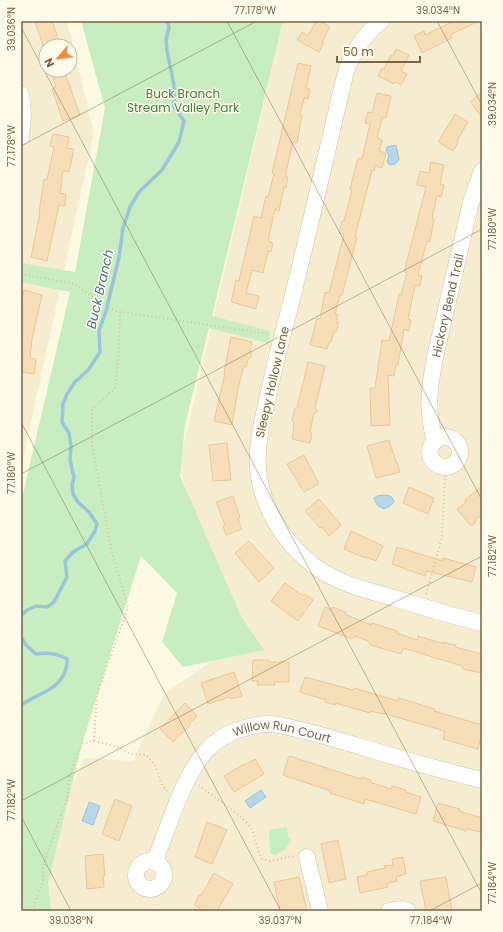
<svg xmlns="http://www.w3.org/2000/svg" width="503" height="932" viewBox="0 0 503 932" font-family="Poppins,sans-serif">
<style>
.residential{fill:#f6edd0;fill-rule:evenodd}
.green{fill:#c8edc0}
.water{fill:#b5d7e9;stroke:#9ac4dc}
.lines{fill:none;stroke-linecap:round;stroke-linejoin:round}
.stream{stroke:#9ac4dc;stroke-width:3.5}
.building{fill:#f6deb8;stroke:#eac896}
.minor-casing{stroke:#d0c2a8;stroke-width:17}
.path{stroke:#dbc19a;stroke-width:2;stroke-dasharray:1 3;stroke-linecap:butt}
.minor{stroke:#fff;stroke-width:16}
.ticks{fill:none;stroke:#786346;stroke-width:1;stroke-opacity:0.45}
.labels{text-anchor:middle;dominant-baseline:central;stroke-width:3;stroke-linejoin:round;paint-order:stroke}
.park-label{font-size:12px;fill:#42803d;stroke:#fffbea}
.street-label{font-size:12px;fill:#786346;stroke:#fffbea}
.water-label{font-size:13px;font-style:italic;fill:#417595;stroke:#fffbea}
.neatline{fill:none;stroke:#786346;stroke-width:1.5}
.ticks-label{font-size:10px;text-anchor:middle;fill:#786346}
</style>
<rect width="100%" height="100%" fill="#fef9e2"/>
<path class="residential" d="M21,21H67L94,133L21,468ZM46,46H70V70H46Z
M283,21H482V911H21V869L37,871L84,758L133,761L164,694L228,650L179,465Z"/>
<path class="green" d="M81,21H283L212,316L271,331L268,343L209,328L185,425L180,476L242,618L264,650L183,667L162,642L177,593L141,556L82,744L48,883L51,911H21V502L70,292L21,282V263L75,272L105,108Z
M287,827L288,836L292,841L286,847L287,849L281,851L276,855L270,854L269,830Z"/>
<path class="water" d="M396,145L399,160L395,164L390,165L387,162L389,155L386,150L387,147Z
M385,495C390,496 393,496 394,502L390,506L384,509C378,506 376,505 374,498L377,496Z
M261,790L266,797L250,808L245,801Z
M89,802L100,806L93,825L82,821Z"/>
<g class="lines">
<path class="stream" d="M21,616L27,610L36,606L47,607L54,602L67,577L65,561L73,552L87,544L95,531L97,524L89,512L78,502L73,494L72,485L74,477L70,460L71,446L69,433L62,422L63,404L67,394L75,382L89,369L100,352L99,331L106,311L119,257L123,228L130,207L139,192L162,170L179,142L184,121L174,107V85L167,51L166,40L169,27L167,21
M21,637L26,645L36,654C48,652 57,653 67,659C68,665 66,669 64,674C55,692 36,694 21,705"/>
</g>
<path class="building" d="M35,21H52L61,46H43Z
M316,21H320L330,27L322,42L324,43L319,52L297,40L302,32L308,36Z
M454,21H479L450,35L452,38L422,53L414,36L424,31L425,35Z
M396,49L409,55L401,71L407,74L401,85L395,82L394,84L378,76L382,68L384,69L391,55L393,56Z
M298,63L311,66L306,88L310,89L308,99L304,98L300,115H302L297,143L293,142L285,176L288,177L286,188L284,187L279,211L275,209L268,241L273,243L271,252L268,251L263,273L252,270L246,293L259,296L256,309L231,302L236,280L239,281L254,216L261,218L266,196L268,197L274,174L272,173Z
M50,70H64L80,115L63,121L52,89L56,87Z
M482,92V117L470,102Z
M377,93L391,96L386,118H382L377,138L382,140L379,151L386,153L382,168L375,166L374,171L372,170L358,225L355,237H357L342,295H340L335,314L338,315L336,322L339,323L336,332L334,331L331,342H329L327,349L310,345L317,318L320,319L325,292L329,293L344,234L339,233L342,221H344L352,190L350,189L358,158L362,159L370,124L365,123L366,118L368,112L372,113Z
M455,114L468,122L457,141L458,143L453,151L438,142Z
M53,134L69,137L67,148L74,149L69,172L63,171L60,193L66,194L65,206L59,205L47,261L31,257L40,213H39L44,179L47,180L54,147L50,146Z
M431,162L444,165L440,184L444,185L441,197L437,196L432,218L434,219L430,242L427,241L418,275L422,276L420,286L415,285L408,319L411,320L409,331L404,329L398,365H396L394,376L388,375L390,425L371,426L370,388H375L382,340L389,341L399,294L401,295L407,272H404L426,187L417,185L420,171L429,173Z
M24,290L42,295L32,339L30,358L36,359L34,374L21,372V304Z
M231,337L252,342L250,351L251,352V357L248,359L246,367L244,366L238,388L232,425L214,421L225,373H224Z
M308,362L325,366L315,408L318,411L314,413L310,432L312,433L310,443L292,439L294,428H293L294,422L292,421L295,408H297Z
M389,440L396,462H397L400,472L376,478L367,446Z
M227,443L231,480L213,481L209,445Z
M304,455L319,484L304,492L287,464Z
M482,486V515L476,519V522L473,525H470L457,509L466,502L465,500Z
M409,487L434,498L428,514L403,503Z
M233,496L240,518L238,519L242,529L226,535L223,526L225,525L216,502Z
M319,499L341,525L329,536L322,527L320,528L305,511Z
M351,531L383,546L376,561L365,557V558L344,549Z
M249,541L274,568L259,582L235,553Z
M397,547L443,561V558L476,567L472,582L426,571L425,576L392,564Z
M285,583L303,596L305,594L313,600L298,621L271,601Z
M325,607L331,610L332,607L346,612L345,614L371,625L372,623L397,631V633L417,640L418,636L444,644V642L450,644L456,645L455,647L482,654V673L463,669L462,666L403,648L401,654L371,645L368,641L354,636L352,639L318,626Z
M253,660H268V662H289V682H274L275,685H257L258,681H252Z
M234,672L242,696L231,699L230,697L208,704L201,683Z
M305,677L353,690L354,688L398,701L399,698L435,709L434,711L482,725V734L478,749L443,739L445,731L382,713V714L371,711L370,713L335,703V705L325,702L326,700L300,692Z
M185,703L197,716L189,724L190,725L173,742L160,729Z
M289,756L361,779L362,777L367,779L371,780L370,782L391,789L392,786L406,790V792L421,797L416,814L365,799L364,804L330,793L331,791L283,775Z
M255,759L264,774L234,792L224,776L244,764L245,765Z
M115,799L132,806L119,841L102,834Z
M438,803L460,809L459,811L482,818V832L467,829L466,831L433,821Z
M207,822L227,830L212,864L195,857Z
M338,840L346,879L329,883L321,844Z
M103,854L105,876H103L104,887L87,889L85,856Z
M403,857L406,874L396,877L397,881L387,883L388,887L360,893L357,877L367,875V872L385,868L384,866L393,865L392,859Z
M214,873L233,884L217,911H204L194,905L199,895L201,896Z
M299,877L307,911H280L274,882Z
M446,877L452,911H426L420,881Z"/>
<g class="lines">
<g class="minor-casing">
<g id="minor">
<path d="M381,21C365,34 353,52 346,71C327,151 309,231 289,311C281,339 274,368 268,397C262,421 256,445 258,470C262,507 283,542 313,565C336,583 366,590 394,598C423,607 452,616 482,623"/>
<path d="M21,94L23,115L21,137"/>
<circle cx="445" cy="452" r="15"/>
<path id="s1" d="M435,441C426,409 429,390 435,357L471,202L482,171"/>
<path d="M307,857L320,911"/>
<circle cx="150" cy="875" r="14"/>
<path id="s2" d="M156,863L157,855C170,823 183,777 206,751C221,734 246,725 268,724C280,724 292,728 304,731C322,735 341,741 359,746C400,759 441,770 482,780"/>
<path d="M389,911L402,909L408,911"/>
</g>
</g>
<path class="path" d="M21,274L75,284L99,302L115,311L269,334
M426,594L442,537L445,478L444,467
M94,741L97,695L128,607L111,549L92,443V410L115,388L119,349L120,312
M199,785C212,797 245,816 252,830C256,839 257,850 262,859L270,861L294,856
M34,911L35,903L39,890L43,883V867L60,817L67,800L70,776L75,758L82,744L94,741L117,747L130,754L146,755L155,765L162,785L167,791"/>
<use href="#minor" class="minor"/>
</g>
<path class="ticks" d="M227,21L482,500M437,21L482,105M21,27L482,894M21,146L257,21M21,422L281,911M21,474L482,229M21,801L482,556M21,816L71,911M429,911L482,883"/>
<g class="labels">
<g class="park-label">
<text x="183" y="93">Buck Branch<tspan x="183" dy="14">Stream Valley Park</tspan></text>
</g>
<g class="street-label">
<text stroke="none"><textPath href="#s1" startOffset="138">Hickory Bend Trail</textPath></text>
<text transform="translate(272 382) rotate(-77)">Sleepy Hollow Lane</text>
<text stroke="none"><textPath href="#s2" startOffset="207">Willow Run Court</textPath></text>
</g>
<g class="water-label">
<text transform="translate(100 289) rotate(-77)">Buck Branch</text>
</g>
</g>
<rect width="503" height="932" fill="none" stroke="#fffbea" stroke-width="44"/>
<g transform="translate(58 58) rotate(242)"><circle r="19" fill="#fffbea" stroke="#c9bea8"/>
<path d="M0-3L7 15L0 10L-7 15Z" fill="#f38c3d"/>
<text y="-6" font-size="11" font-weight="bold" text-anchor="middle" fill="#786346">N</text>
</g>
<path d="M337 56v6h83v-6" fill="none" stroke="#786346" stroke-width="2"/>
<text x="343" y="56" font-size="12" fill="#786346" stroke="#fffbea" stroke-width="3" paint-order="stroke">50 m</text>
<rect x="22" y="22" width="459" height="888" class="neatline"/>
<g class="ticks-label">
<text x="255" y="14">77.178°W</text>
<text x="438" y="14">39.034°N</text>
<text transform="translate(11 29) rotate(-90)" y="4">39.036°N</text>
<text transform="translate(492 104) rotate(-90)" y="4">39.034°N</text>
<text transform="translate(11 146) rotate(-90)" y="4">77.178°W</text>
<text transform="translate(492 229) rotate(-90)" y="4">77.180°W</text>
<text transform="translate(11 473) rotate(-90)" y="4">77.180°W</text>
<text transform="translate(492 556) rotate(-90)" y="4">77.182°W</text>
<text transform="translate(11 800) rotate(-90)" y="4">77.182°W</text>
<text transform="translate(492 883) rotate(-90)" y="4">77.184°W</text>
<text x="71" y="924">39.038°N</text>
<text x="280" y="924">39.037°N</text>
<text x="431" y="924">77.184°W</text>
</g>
</svg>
